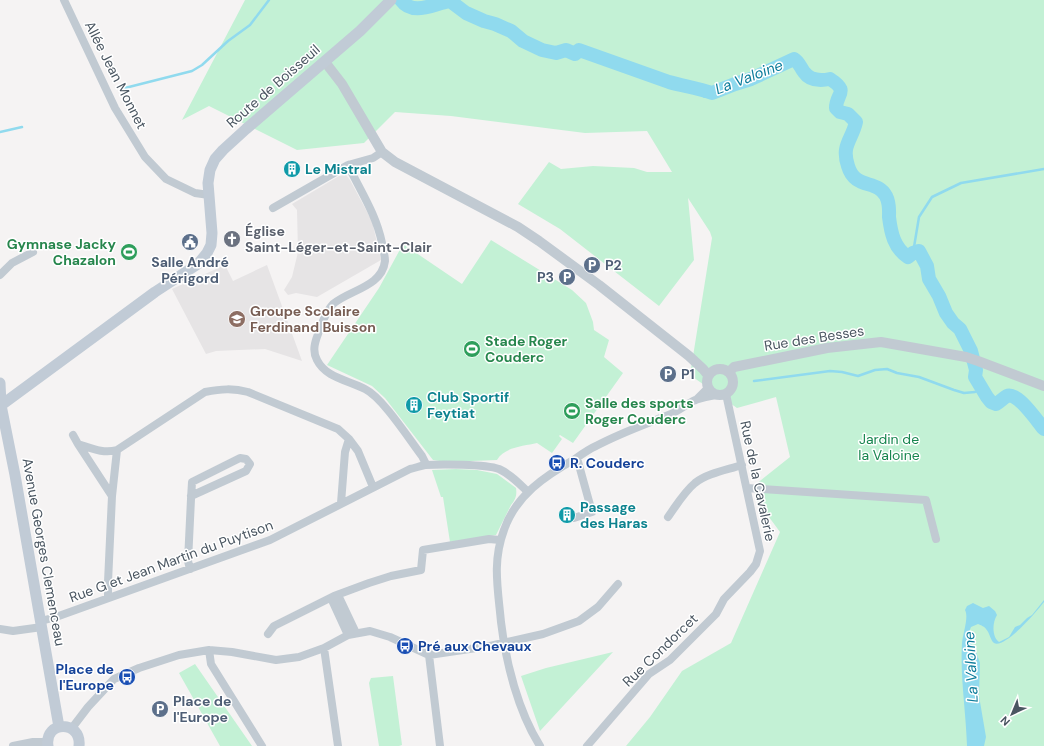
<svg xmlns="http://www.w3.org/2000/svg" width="1044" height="746" viewBox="0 0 1044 746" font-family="'DM Sans',sans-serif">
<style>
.education{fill:#e6e4e5}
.green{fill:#c3f1d5}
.water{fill:#90daee}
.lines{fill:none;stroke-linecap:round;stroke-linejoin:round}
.stream{stroke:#90daee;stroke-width:2.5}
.river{stroke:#90daee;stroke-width:14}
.minor{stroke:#c1cad2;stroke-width:8}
.tertiary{stroke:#c1cad2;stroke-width:10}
.secondary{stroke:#c1cbd6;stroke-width:11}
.labels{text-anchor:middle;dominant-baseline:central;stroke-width:3;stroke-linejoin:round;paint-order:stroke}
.street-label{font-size:14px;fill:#4a5661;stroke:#fff}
.culture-label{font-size:14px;font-weight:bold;fill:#0d838f;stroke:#fff;text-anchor:start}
.worship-label{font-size:14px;font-weight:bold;fill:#5b616d;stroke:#fff;text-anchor:start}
.leisure-label{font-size:14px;font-weight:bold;fill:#27864d;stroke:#fff;text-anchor:start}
.service-label{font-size:14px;font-weight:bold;fill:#4e5e75;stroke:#fff;text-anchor:start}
.education-label{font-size:14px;font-weight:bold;fill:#785e54;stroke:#fff;text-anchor:start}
.park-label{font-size:14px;fill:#17864f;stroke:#fff}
.transit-label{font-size:14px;font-weight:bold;fill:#164399;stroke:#fff;text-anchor:start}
.water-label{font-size:15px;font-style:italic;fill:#0c7c9b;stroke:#fff}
</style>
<rect width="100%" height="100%" fill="#f5f3f3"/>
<path class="education" d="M346,175L350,180L372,221L381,260L317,297L296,293L288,295L284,290L292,277L298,252L297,210L292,204L339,176Z
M225,265L233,281L267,265L302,361L265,349L216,351L206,354L172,289Z"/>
<path class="green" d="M245,0H1044V746H626L650,717L682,671L731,643L780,532L755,498L756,484L790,457L776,397L737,408L690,375L712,238L710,232L688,198L694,260L659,306L560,229L518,204L549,162L561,169L593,166L634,168L647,172H672L647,131L585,133L451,116L395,112L364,143L297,150L209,106L182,120Z
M491,240L572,290L586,303L593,322L594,330L609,340L604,357L623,373L573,443L560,435L559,436L562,439L552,453L537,443C524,446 504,447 497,460L446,462L433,460L385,398L372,386L327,365L379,288L403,244L462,284Z
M456,469L477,470L497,474L516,488C517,495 516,499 511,505L496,535L450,542L443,497H441L432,470Z
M613,652L540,731L521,676L546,668Z
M195,664L252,746H220L179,673Z
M393,676L402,745L399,746H379L369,683L371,678Z"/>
<path class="water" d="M400,0L405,1L404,4C408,6 412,9 416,9C428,10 439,3 450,1L466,13L484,21L495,24L511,31L523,41L542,50L554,53L566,50L575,51L579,50L669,82C683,86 697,88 712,93L735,84L751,79L794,59C799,62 800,67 804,72C810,81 820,81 830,79L840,87C841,95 836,100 836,108L840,112L848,114L856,122C854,132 846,141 845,150C844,155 846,162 848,166C855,190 877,179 886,196C890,203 889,210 889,217C891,233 893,248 908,257L913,253L919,251L927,266L929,279L939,296L946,313L953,323L960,329L971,351L965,350L960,333L944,317L931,286L925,280L921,258L917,256C914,257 912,260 909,260C895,260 885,229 885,217C885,212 888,208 886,202C880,181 850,191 845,166C844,160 842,151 844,145C847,135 857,128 848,118L836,114L832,107V101L839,92C832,77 825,87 814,83C805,79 801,72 797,64L793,62L753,81L732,87L710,98H704L692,89L671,86L633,72L615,68L580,53L575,54L567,52L561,55L554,56L538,51L522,43L503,30L485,26L472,21L465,19L458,9L451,4C441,5 415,15 408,10C404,8 401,4 398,1Z
M971,373L991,402L996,404C1000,402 1003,398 1007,396C1017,392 1037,421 1044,429V433C1032,423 1025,409 1013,398C1005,398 1002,405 995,409L989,405H986L984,402L986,400L984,398L981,389L971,376Z
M1044,600V602C1037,611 1005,649 994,643C990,640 990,633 986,629C985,627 981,625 978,624L971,627L967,637L976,652L980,663L979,696L986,737L984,746H967C966,712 960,677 962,643C963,633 969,617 965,610L967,606L973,603L983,608L989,606L995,611L997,615C992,623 992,637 999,642L1009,637L1015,627L1020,625L1027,618L1032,615Z"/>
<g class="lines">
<path class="stream" d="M121,89L192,71L202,65L228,41L250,25L269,0
M0,132L22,127
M913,253L919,217L932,197L961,183L1044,169
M754,381L830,371L842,372L858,376L875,370L887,369L897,373L919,377L954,390L964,393L975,392L981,389"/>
<path class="river" d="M401,0C413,17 435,3 450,1L466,13L484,21L495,24L511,31L523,41L542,50L556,53L566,50L575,54L579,50L669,82C683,86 698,88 712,93L735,84L751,79L794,59C799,62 800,67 804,72C810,81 820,81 830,79C850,92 836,93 836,108L840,112L848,114L856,122C852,140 841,145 848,166C855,190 877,179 886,196C890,204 889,210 889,217C891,233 894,248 908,257L913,253L919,251L927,266L929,279L939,296L946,313L953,323L960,329L971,351L976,370L975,377L987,397L991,402L996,404C1000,402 1003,398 1007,396C1017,391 1037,421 1044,429"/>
<path class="minor" d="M64,0L115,108L145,157L166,179L195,193L209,195
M348,165C361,192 376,214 382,243C383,249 385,255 385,261C382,287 349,290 333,304C325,312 322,324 318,334C315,342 312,351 317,360C326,378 348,380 365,389C383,398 409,439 422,456L425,462L424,465
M273,208L348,165L373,158L382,152
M0,275L12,263L33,252
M696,400L708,388
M73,435L78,444C91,448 103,454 117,450L112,496L78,444
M117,450L205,392C221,389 233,388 248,392L338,429L349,439L358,451L373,487
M747,488L926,500L936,539
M341,503L345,452L349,439
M668,517C676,506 684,492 695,483C708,473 727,470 742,465
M574,518L592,512L577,458
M190,569L188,561L191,499L192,482L240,458L246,459L250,464L246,471L191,496
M338,595L356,633
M108,597V582L112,496
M331,598L348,635
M41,621L56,617L270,540L410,469C415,468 420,466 425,465C441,464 485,464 499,469C510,474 519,483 528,492
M0,629L13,631L42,627
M268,634L274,626L334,596L369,583L391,576L421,570L423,550L489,539L500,540
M324,648L338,746
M209,650L211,664L262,746
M429,655L440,746
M72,728L88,707L114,679L139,668L179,655L209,650L232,652L276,660L299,657L324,648L348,635L370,631L390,637L429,655L490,646L543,634L579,621L598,607L618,584
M13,746L33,742H48
M540,746C518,711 506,663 501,622C498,589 492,562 504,530C516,495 545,476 575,459C582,454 589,449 596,446C620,433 646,424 671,414C680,410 687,404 695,400C701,398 709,396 716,395
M587,746L649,674L670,660L716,614L724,599L750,572L756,564L760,551L726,394"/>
<path class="tertiary" d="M325,62L342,84L382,152L395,162L518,227L539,241L599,285L689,356L703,369L708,375
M707 382a13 13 0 1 1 26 0a13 13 0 1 1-26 0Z
M729,372L734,367L827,348L881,342L966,357L978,361L1044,386"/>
<path class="secondary" d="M0,383L1,405L15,475L59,727
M0,406L155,292L198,264L207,253L211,245L212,233L208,183L210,170L215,159L223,150L246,129L360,31L391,0
M48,746C44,720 82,720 79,746"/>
</g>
<defs>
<g id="building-disc" transform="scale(0.9)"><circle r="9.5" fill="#0f9aa8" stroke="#fff"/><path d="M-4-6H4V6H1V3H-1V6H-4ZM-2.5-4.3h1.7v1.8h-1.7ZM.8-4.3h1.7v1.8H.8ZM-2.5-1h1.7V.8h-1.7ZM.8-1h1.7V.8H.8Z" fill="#fff"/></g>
<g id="church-disc" transform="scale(0.9)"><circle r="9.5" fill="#6b7280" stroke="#fff"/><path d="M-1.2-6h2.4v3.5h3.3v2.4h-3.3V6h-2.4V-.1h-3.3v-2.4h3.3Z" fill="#fff"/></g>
<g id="civic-disc" transform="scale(0.9)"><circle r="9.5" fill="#5c6f8a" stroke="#fff"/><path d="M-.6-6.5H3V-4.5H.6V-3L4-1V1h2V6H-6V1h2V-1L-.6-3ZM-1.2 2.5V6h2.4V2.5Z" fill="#fff"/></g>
<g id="stadium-disc" transform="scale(0.9)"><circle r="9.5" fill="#2e9e5b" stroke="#fff"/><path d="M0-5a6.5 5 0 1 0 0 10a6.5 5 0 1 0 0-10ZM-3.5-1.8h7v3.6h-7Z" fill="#fff"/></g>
<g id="parking-disc" transform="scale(0.9)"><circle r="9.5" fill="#5c6f8a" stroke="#fff"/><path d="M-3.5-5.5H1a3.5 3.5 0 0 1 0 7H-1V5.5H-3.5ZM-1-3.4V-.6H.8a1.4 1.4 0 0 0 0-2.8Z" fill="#fff"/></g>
<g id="school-disc" transform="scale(0.9)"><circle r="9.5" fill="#8d6e63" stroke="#fff"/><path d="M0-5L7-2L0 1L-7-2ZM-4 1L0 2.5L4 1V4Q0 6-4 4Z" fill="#fff"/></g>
<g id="bus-disc" transform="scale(0.9)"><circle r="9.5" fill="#1a4fb4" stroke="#fff"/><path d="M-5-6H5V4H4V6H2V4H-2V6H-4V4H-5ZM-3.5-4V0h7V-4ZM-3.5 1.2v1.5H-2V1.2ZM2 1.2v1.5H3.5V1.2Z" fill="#fff"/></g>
</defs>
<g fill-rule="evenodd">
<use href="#building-disc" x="292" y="169"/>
<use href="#church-disc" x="232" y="239"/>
<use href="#civic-disc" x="190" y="242"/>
<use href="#stadium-disc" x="129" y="252"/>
<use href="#parking-disc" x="592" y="265"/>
<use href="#parking-disc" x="567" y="277"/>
<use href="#school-disc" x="237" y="319"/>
<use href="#stadium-disc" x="472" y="349"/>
<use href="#parking-disc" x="668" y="374"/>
<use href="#building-disc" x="414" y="405"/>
<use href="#stadium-disc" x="572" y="411"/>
<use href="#bus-disc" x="557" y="463"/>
<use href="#building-disc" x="567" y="515"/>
<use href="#bus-disc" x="405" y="646"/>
<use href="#bus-disc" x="127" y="677"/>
<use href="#parking-disc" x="160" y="709"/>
</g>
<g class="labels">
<g class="street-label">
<text transform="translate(116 75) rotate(63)">Allée Jean Monnet</text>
<text transform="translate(273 86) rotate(-41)">Route de Boisseuil</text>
<text transform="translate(814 338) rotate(-9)">Rue des Besses</text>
<text transform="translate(758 481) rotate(78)">Rue de la Cavalerie</text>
<text transform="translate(44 552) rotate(80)">Avenue Georges Clemenceau</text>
<text transform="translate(171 561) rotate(-20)">Rue G et Jean Martin du Puytison</text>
<text transform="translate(660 650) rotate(-44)">Rue Condorcet</text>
</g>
<g class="culture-label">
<text x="305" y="169">Le Mistral</text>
<text x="427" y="397">Club Sportif<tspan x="427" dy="16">Feytiat</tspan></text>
<text x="580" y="507">Passage<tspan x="580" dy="16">des Haras</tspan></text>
</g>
<g class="worship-label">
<text x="245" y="231">Église<tspan x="245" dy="16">Saint-Léger-et-Saint-Clair</tspan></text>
</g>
<g class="leisure-label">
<text x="116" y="244" text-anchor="end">Gymnase Jacky<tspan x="116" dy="16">Chazalon</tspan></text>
<text x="485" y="341">Stade Roger<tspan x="485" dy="16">Couderc</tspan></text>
<text x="585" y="403">Salle des sports<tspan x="585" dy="16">Roger Couderc</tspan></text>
</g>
<g class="service-label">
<text x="190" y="262" text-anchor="middle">Salle André<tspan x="190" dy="16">Périgord</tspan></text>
<text x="605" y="265">P2</text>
<text x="554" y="277" text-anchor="end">P3</text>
<text x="681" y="374">P1</text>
<text x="173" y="701">Place de<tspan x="173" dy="16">l'Europe</tspan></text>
</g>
<g class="education-label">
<text x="250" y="311">Groupe Scolaire<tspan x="250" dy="16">Ferdinand Buisson</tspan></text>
</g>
<g class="park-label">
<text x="889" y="439">Jardin de<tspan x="889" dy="16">la Valoine</tspan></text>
</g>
<g class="transit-label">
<text x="570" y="463">R. Couderc</text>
<text x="418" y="646">Pré aux Chevaux</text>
<text x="114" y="669" text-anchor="end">PIace de<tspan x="114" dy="16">l'Europe</tspan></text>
</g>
<g class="water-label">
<text transform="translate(749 77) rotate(-21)">La Valoine</text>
<text transform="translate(971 667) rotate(-93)">La Valoine</text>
</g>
</g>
<g transform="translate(1012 714) rotate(224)" stroke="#ffffff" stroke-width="3" paint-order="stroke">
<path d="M0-3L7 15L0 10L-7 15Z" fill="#4a5661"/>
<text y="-6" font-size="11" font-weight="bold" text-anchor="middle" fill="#4a5661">N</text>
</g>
</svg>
